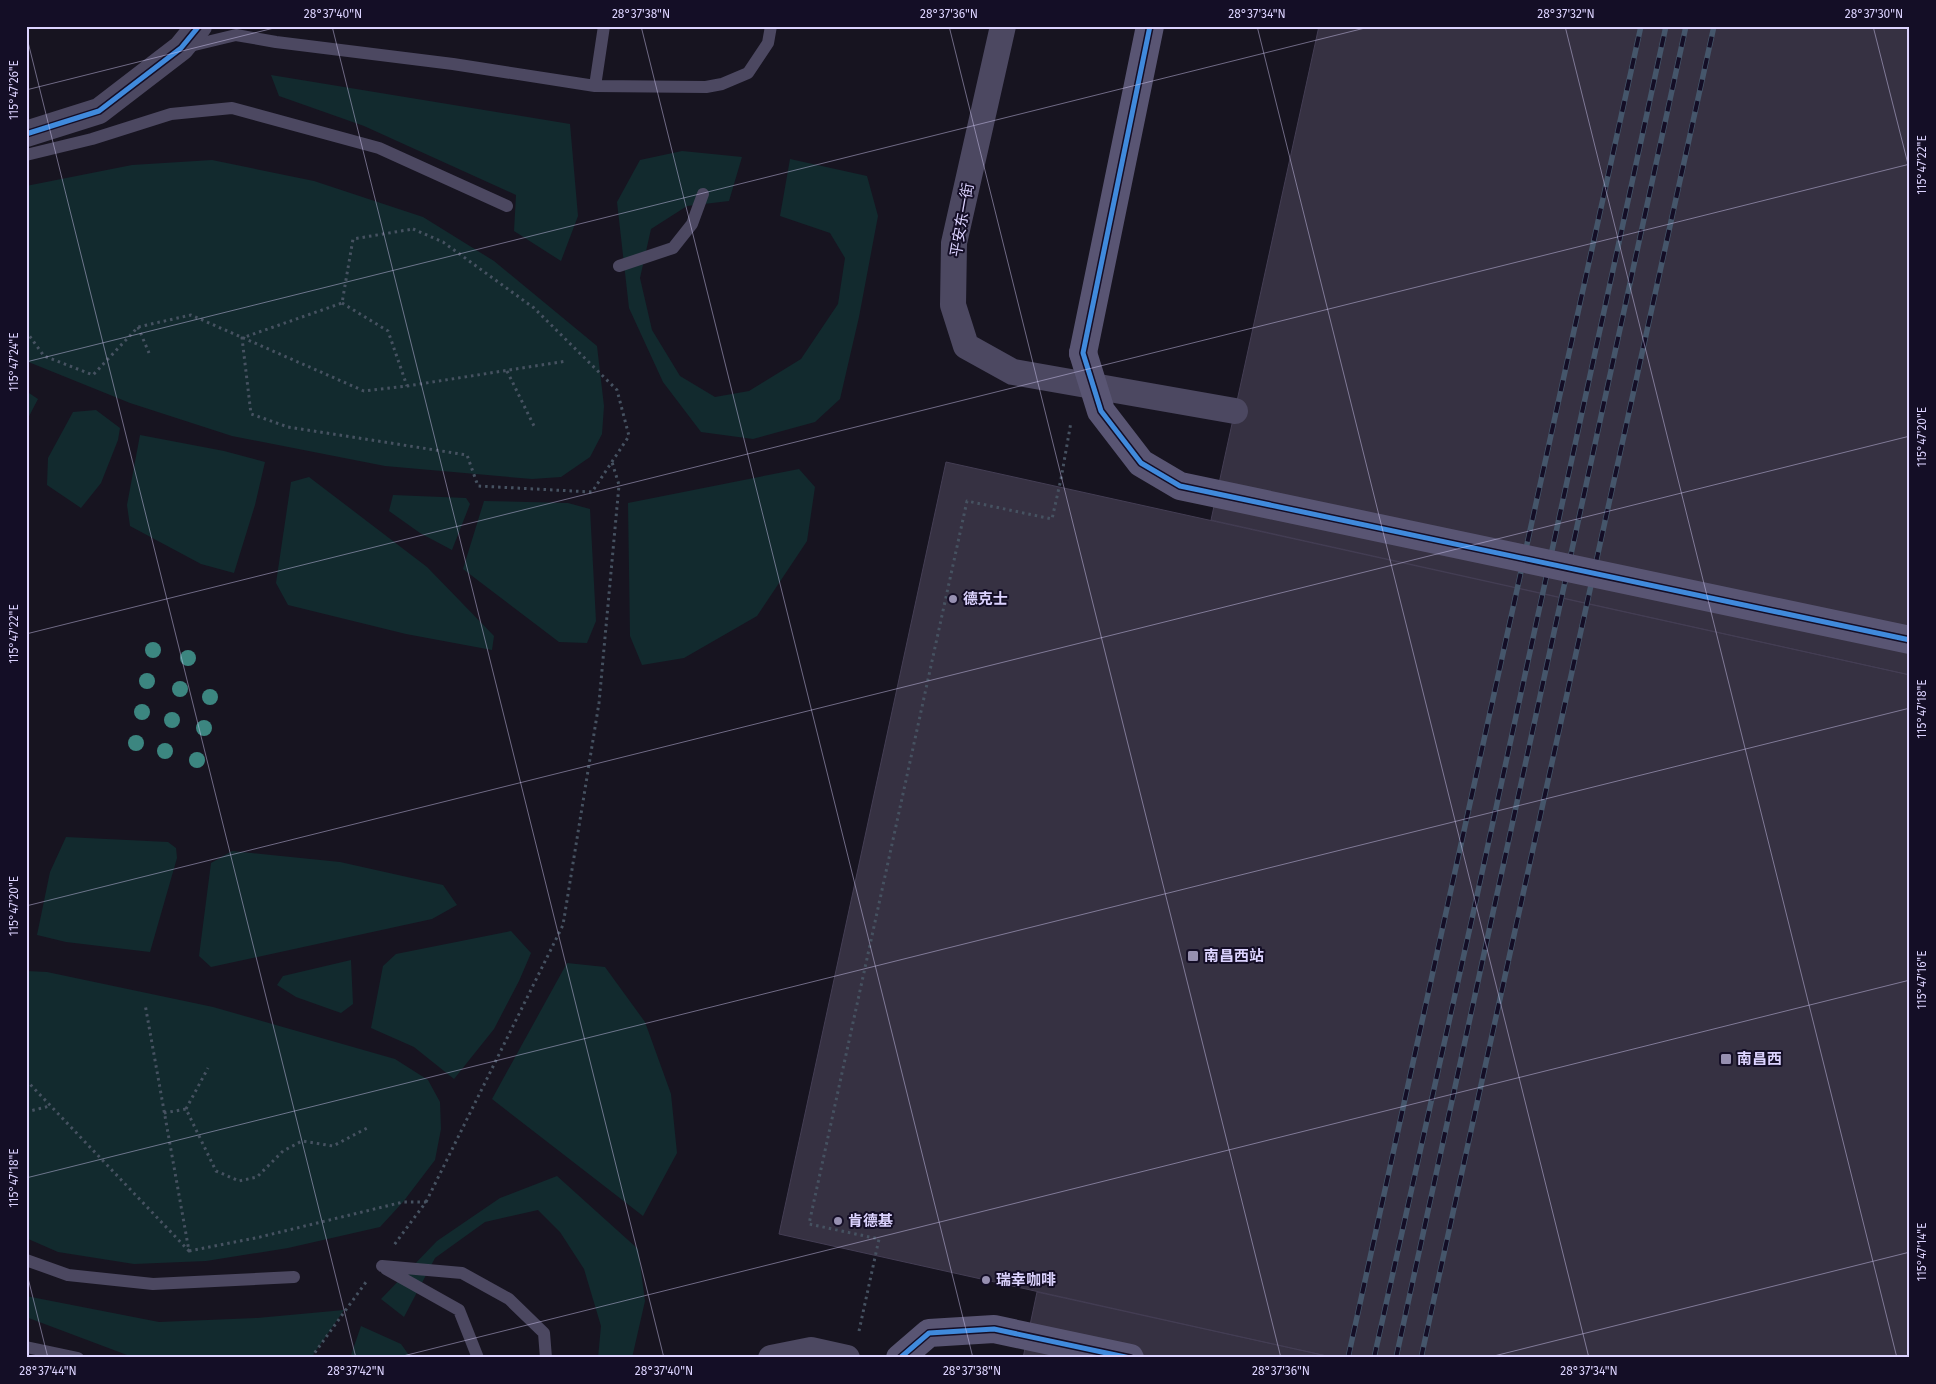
<svg xmlns="http://www.w3.org/2000/svg" width="1936" height="1384" viewBox="0 0 1936 1384" font-family="'Fira Sans','Noto Sans SC',sans-serif">
<style>
.green{fill:#122a2e}
.building{fill:#363142;stroke:#443e54}
.lines{fill:none;stroke-linecap:round;stroke-linejoin:round}
.path{stroke:#465261;stroke-width:3;stroke-dasharray:2.5 4;stroke-linecap:butt}
.lane{stroke:#4c4861;stroke-width:12}
.street{stroke:#4c4861;stroke-width:26}
.secondary{stroke:#595573;stroke-width:28}
.rail-casing{stroke:#45566b;stroke-width:5.5}
.rail{stroke:#140e26;stroke-width:4;stroke-dasharray:11;stroke-linecap:butt}
.path-bridge{stroke:#465261;stroke-width:3;stroke-dasharray:2.5 4;stroke-linecap:butt}
.secondary-bridge{stroke:#595573;stroke-width:28}
.cycleway-casing{stroke:#140e26;stroke-width:8}
.cycleway{stroke:#408adc;stroke-width:5}
.tree{fill:#3c8680}
.ticks{fill:none;stroke:#dcd3ff;stroke-width:1;stroke-opacity:0.45}
.poi-dot{fill:#9790b1;stroke:#140e26;stroke-width:2}
.labels{text-anchor:middle;dominant-baseline:central;stroke-width:4;stroke-linejoin:round;paint-order:stroke}
.street-label{font-size:15px;fill:#dcd3ff;stroke:#140e26}
.poi-label{font-size:15px;font-weight:bold;fill:#dcd3ff;stroke:#140e26;text-anchor:start}
.neatline{fill:none;stroke:#dcd3ff;stroke-width:2}
.ticks-label{font-size:12px;text-anchor:middle;fill:#dcd3ff}
</style>
<rect width="100%" height="100%" fill="#171420"/>
<path class="green" d="M271,75L570,124L578,216L561,261L514,231L516,195L364,126L279,96Z
M682,151L742,157L729,201L687,206L651,229L640,278L652,330L680,376L715,397L749,391L801,359L838,304L845,258L830,233L780,216L790,159L867,176L878,216L859,317L840,399L815,422L753,439L701,432L663,382L629,308L617,202L640,160Z
M212,160L314,181L423,217L494,261L597,346L604,406L602,434L590,457L561,477L532,479L385,466L232,436L130,403L26,361V186L132,165Z
M26,391L38,399L26,422Z
M96,410L120,428L118,440L101,483L81,508L47,485L48,458L73,412Z
M140,435L224,451L265,462L255,505L234,573L201,564L130,526L127,505Z
M799,469L815,487L807,541L757,616L684,658L642,665L630,636L628,503Z
M309,477L427,567L494,636L492,650L406,634L288,605L276,583L291,482Z
M393,495L466,498L470,504L452,550L420,533L389,511Z
M484,501L568,503L590,509L596,621L587,643L559,642L463,569Z
M66,837L168,842L176,848L177,858L150,952L66,942L37,935L50,872Z
M232,851L340,862L443,885L457,905L432,919L211,967L199,956L211,863Z
M511,931L531,953L519,981L494,1029L454,1079L414,1047L371,1028L383,966L396,954Z
M351,960L353,1004L341,1013L296,997L277,985L283,976Z
M567,963L605,967L645,1022L671,1094L677,1153L643,1216L492,1099Z
M26,971L47,972L213,1007L395,1059L428,1080L440,1102L441,1129L435,1160L403,1202L380,1227L288,1248L206,1261L134,1264L58,1252L26,1238Z
M557,1176L638,1249L645,1301L632,1358H598L601,1326L584,1269L560,1232L538,1210L485,1222L435,1258L404,1317L381,1299L437,1241L500,1198Z
M26,1296L159,1322L257,1318L344,1310L311,1358H135L26,1317Z
M361,1326L401,1344L411,1358H350Z"/>
<path class="building" d="M1319,26H1910V675L1211,520Z
M946,462L1910,675V1358H1336L779,1234Z
M1037,1292L1336,1358H1023Z"/>
<g class="lines">
<path class="path" d="M413,229L443,242L534,308L617,390L629,436L592,492L478,486L467,455L288,427L251,414L242,338L342,303L353,239Z
M342,303L388,331L407,386
M138,327L149,353
M26,331L44,356L93,375L138,327L191,315L364,391L407,386L567,361
M507,371L534,426
M26,1080L189,1251L145,1004
M186,1109L208,1068
M26,1112L50,1106
M164,1113L186,1109L216,1171L239,1181L257,1177L283,1151L302,1141L333,1146L369,1127
M426,1202L563,925L599,703L619,485L612,462
M189,1251L260,1237L403,1202H426L394,1245
M859,1331L879,1239L809,1224L967,501L1052,519L1061,479
M311,1358L366,1282"/>
<path class="lane" d="M186,47L236,35L276,42L453,64L595,86L706,87L722,84L748,73L768,43L771,26
M595,86L604,26
M26,155L92,139L171,114L232,108L379,148L507,206
M619,266L673,248L692,224L703,194
M26,1260L68,1275L153,1284L294,1277
M382,1266L462,1273L509,1299L544,1333L546,1358
M386,1269L459,1310L478,1358
M26,1347L78,1358"/>
<path class="street" d="M1003,26L954,243L953,305L966,346L1013,372L1235,411
M26,134L99,111L181,48L199,26
M771,1358L811,1350L847,1358"/>
<path class="secondary" d="M1083,353L1150,26
M900,1358L929,1333L994,1329L1130,1358"/>
<g class="rail-casing">
<path id="rail" d="M1348,1358L1641,26
M1374,1358L1473,914L1666,26
M1396,1358L1686,26
M1421,1358L1714,26"/>
</g>
<use href="#rail" class="rail"/>
<path class="path-bridge" d="M1061,479L1071,422"/>
<path class="secondary-bridge" d="M1083,353L1101,411L1141,463L1180,486L1910,640"/>
<g class="cycleway-casing">
<path id="cycleway" d="M1150,26L1083,353L1101,411L1141,463L1180,486L1910,640
M26,134L99,111L181,48L199,26
M900,1358L929,1333L994,1329L1130,1358"/>
</g>
<use href="#cycleway" class="cycleway"/>
</g>
<g class="tree">
<circle cx="153" cy="650" r="8"/>
<circle cx="188" cy="658" r="8"/>
<circle cx="147" cy="681" r="8"/>
<circle cx="180" cy="689" r="8"/>
<circle cx="210" cy="697" r="8"/>
<circle cx="142" cy="712" r="8"/>
<circle cx="172" cy="720" r="8"/>
<circle cx="204" cy="728" r="8"/>
<circle cx="136" cy="743" r="8"/>
<circle cx="165" cy="751" r="8"/>
<circle cx="197" cy="760" r="8"/>
</g>
<path class="ticks" d="M332,26L664,1358M641,26L973,1358M949,26L1281,1358M1257,26L1589,1358M1565,26L1897,1358M1873,26L1910,172M26,34L356,1358M26,90L282,26M26,362L1373,26M26,634L1910,164M26,906L1910,436M26,1178L1910,708M26,1270L48,1358M395,1358L1910,980M1486,1358L1910,1252"/>
<g class="poi-dot">
<circle cx="953" cy="599" r="5"/>
<rect x="1187" y="950" width="12" height="12" rx="2.5"/>
<rect x="1720" y="1053" width="12" height="12" rx="2.5"/>
<circle cx="838" cy="1221" r="5"/>
<circle cx="986" cy="1280" r="5"/>
</g>
<g class="labels">
<g class="street-label">
<text transform="translate(962 220) rotate(-80)">平安东一街</text>
</g>
<g class="poi-label">
<text x="963" y="599">德克士</text>
<text x="1204" y="956">南昌西站</text>
<text x="1737" y="1059">南昌西</text>
<text x="848" y="1221">肯德基</text>
<text x="996" y="1280">瑞幸咖啡</text>
</g>
</g>
<rect width="1936" height="1384" fill="none" stroke="#140e26" stroke-width="55"/>
<rect x="28" y="28" width="1880" height="1328" class="neatline"/>
<g class="ticks-label">
<text x="333" y="18">28°37'40"N</text>
<text x="641" y="18">28°37'38"N</text>
<text x="949" y="18">28°37'36"N</text>
<text x="1257" y="18">28°37'34"N</text>
<text x="1566" y="18">28°37'32"N</text>
<text x="1874" y="18">28°37'30"N</text>
<text transform="translate(14 90) rotate(-90)" y="4">115°47'26"E</text>
<text transform="translate(1922 165) rotate(-90)" y="4">115°47'22"E</text>
<text transform="translate(14 362) rotate(-90)" y="4">115°47'24"E</text>
<text transform="translate(1922 437) rotate(-90)" y="4">115°47'20"E</text>
<text transform="translate(14 634) rotate(-90)" y="4">115°47'22"E</text>
<text transform="translate(1922 709) rotate(-90)" y="4">115°47'18"E</text>
<text transform="translate(14 906) rotate(-90)" y="4">115°47'20"E</text>
<text transform="translate(1922 980) rotate(-90)" y="4">115°47'16"E</text>
<text transform="translate(14 1178) rotate(-90)" y="4">115°47'18"E</text>
<text transform="translate(1922 1252) rotate(-90)" y="4">115°47'14"E</text>
<text x="48" y="1375">28°37'44"N</text>
<text x="356" y="1375">28°37'42"N</text>
<text x="664" y="1375">28°37'40"N</text>
<text x="972" y="1375">28°37'38"N</text>
<text x="1281" y="1375">28°37'36"N</text>
<text x="1589" y="1375">28°37'34"N</text>
</g>
</svg>
